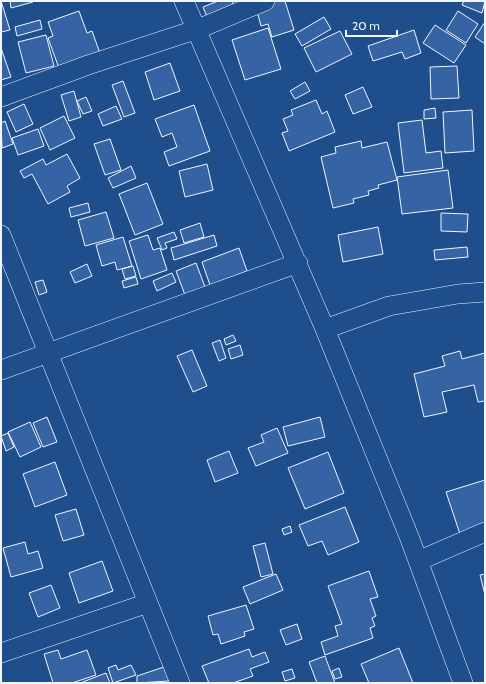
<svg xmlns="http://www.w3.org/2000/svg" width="486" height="684" viewBox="0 0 486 684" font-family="Cabin,sans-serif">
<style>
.building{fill:#3563a3;stroke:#f2f6ff}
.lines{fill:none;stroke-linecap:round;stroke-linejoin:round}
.minor-casing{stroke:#f2f6ff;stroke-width:20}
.minor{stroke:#1f4e8c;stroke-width:19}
</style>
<rect width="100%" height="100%" fill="#1f4e8c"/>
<path class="building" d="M1,1L10,30L1,32Z
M8,1H32L33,2L11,8L10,1Z
M218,1H232L237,12L210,24L203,7Z
M275,1H285L294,30L272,37L268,24L261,26L256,7Z
M464,1H485L482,13L462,5Z
M79,11L87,33L92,31L101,56L60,71L48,38L53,36L48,22Z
M458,11L478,24L466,43L446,30Z
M324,17L331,29L302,46L295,34Z
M40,20L42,29L17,36L15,27Z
M485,22V44L475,37Z
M435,25L466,45L454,63L423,43Z
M268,28L281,69L245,80L232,40Z
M414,30L421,53L405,59L402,52L373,61L368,46Z
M340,31L352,54L316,72L304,48Z
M46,35L54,66L26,73L18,42Z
M1,48L11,77L1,80Z
M170,63L180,91L154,100L145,72Z
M457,66L459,98L431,99L430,67Z
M123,81L135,113L124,117L112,85Z
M305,82L310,91L295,99L290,91Z
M363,87L372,107L353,114L345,95Z
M74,91L81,117L69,121L61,95Z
M86,97L92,111L83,114L77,101Z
M316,100L322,114L327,111L335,132L289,151L282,133L288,131L283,119L293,115L291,110Z
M24,104L33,124L16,132L7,112Z
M194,105L210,151L169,166L164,152L177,147L172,133L162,137L155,119Z
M116,106L122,119L103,126L98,114Z
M435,108L436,118L424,119V110Z
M472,110L474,151L445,153L443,112Z
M64,116L75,138L50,150L40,128Z
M422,120L426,153L441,151L443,168L404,173L398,123Z
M5,121L13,144L2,148L1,123Z
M38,129L44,146L18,155L12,138Z
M110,139L121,170L105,175L94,144Z
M361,141L362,148L387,142L397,180L378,185L379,188L368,191L369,195L353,199L354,203L333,208L321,157L336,153L335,147Z
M67,154L80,178L67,186L70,192L48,204L32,174L24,178L20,171L43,159L46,165Z
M207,164L213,190L185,197L179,171Z
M131,166L136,178L113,188L108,178Z
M448,170L453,208L402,214L397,177Z
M147,183L163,224L135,235L119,194Z
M88,203L90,212L71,217L69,208Z
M106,212L114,238L85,246L78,220Z
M441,213L468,214L467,232L441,231Z
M200,223L204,237L184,243L180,230Z
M378,227L383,254L343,262L338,235Z
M174,232L177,239L165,243L167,248L162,250L157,238Z
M148,235L153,250L160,248L167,270L141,279L129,241Z
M214,235L217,246L174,260L171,248Z
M123,237L132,266L117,270L115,262L102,266L96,245Z
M467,247L468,257L435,260L434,250Z
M239,248L247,271L210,285L202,262Z
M196,263L205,287L185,295L176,271Z
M87,264L92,276L75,283L70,272Z
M133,266L136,276L125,279L122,269Z
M172,273L176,282L157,291L153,281Z
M136,277L138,284L124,288L122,281Z
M43,280L47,292L39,295L35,282Z
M233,335L236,341L226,345L224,339Z
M220,340L226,358L219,361L212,343Z
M240,345L243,355L231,359L228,349Z
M192,350L207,386L193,392L177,356Z
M460,351L462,359L485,353V401L478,402L474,385L442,392L447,412L424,417L414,374L445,366L442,356Z
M47,417L57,442L43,447L33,423Z
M320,417L325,437L288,446L283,427Z
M30,422L41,447L20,457L8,432Z
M277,428L288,453L256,466L248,448L264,442L261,435Z
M8,433L14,447L6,451L1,436Z
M229,451L238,473L215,482L207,460Z
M328,452L344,493L305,509L288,468Z
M55,462L67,495L35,507L23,474Z
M485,480V526L460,534L446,492Z
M345,507L359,542L328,555L322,541L308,546L299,525Z
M76,509L84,535L63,541L55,515Z
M290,526L292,532L284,535L282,529Z
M25,542L28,554L38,551L43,568L11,577L3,548Z
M265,543L273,574L261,577L253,546Z
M102,561L113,591L79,603L69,573Z
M369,571L378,597L370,599L376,616L372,618L375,626L370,628L373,638L325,655L321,642L338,636L335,626L342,624L328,586Z
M276,574L283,590L250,604L243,587Z
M485,574V595L480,575Z
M51,585L60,608L38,617L29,593Z
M246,605L254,629L244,632L245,636L221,644L218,634L213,635L208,616Z
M297,624L302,639L286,645L280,630Z
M399,648L413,683H369L361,664Z
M249,649L252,657L265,652L269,662L250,669L253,676L233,683H209L202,666Z
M58,650L61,659L87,650L96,675L72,683H53L44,654Z
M325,656L335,683H317L309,662Z
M116,665L118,670L131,665L136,675L113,683L108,668Z
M164,667L169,681L137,683V676Z
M339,668L342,677L335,679L332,671Z
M292,669L295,678L285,681L282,672Z
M106,673L110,683H80Z"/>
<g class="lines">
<g class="minor-casing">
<path id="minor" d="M184,1L325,329L410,539L463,683
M1,97L88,65L198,29L265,1
M1,235L180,683
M325,329L389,306L458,294L485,292
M1,370L298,263
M418,561L485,532
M1,653L148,603"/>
</g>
<use href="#minor" class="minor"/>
</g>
<rect width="486" height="684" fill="none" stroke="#f2f6ff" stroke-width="4"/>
<path d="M346 30v6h51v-6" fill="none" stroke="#f2f6ff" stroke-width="2"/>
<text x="352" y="30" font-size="12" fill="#f2f6ff" stroke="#1f4e8c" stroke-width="3" paint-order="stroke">20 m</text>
</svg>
